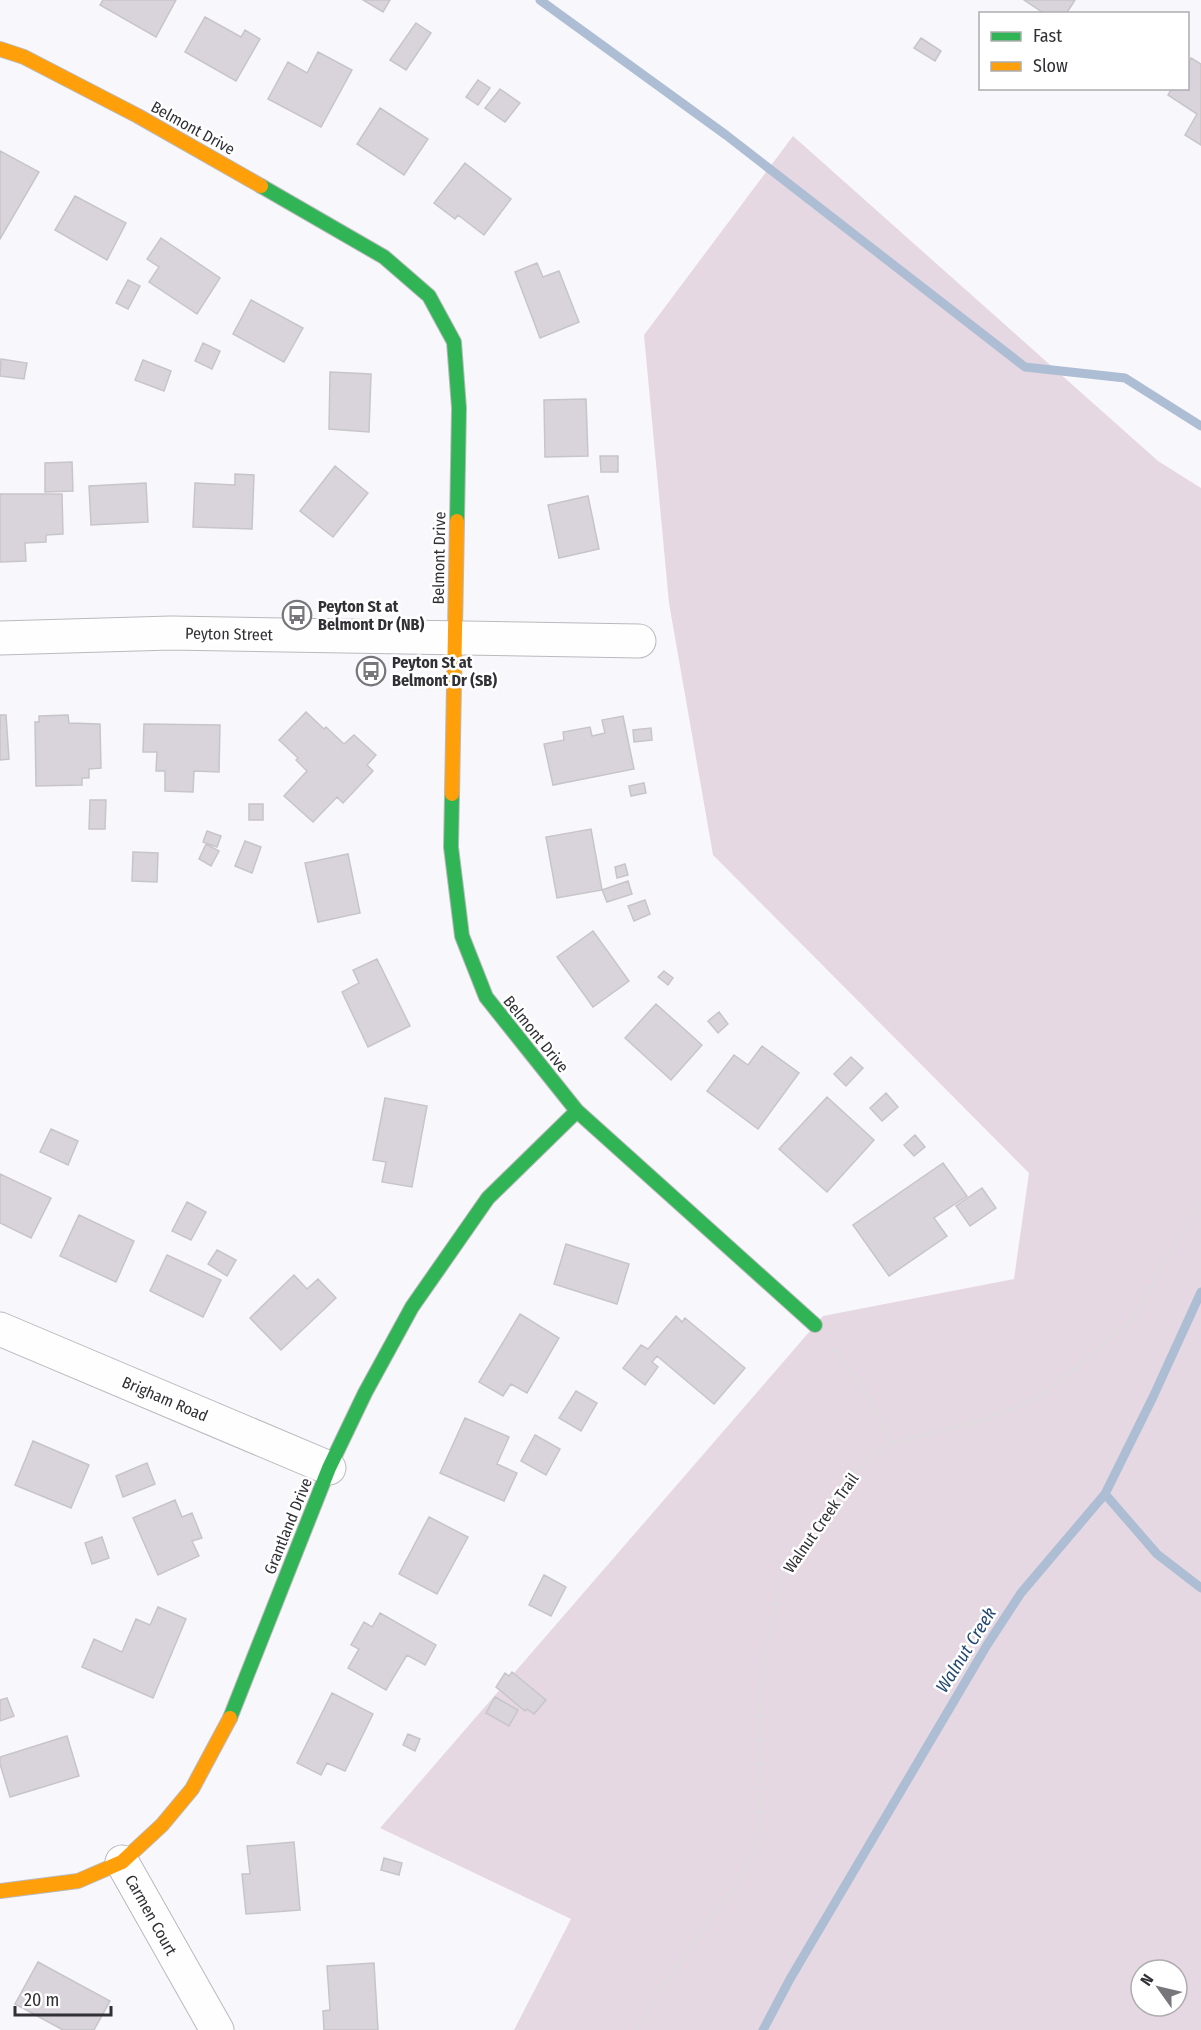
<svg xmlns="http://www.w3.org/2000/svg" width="1201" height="2030" viewBox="0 0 1201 2030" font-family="'Fira Sans Condensed',sans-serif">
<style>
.green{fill:#e6d8e2;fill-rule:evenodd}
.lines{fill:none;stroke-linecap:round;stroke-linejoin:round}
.stream{stroke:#adbed4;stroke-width:9}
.building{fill:#d9d4dc;stroke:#c7c5c9;stroke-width:1.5}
.street-casing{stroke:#bab9bd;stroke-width:35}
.fast-casing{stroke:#bab9bd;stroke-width:16}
.slow-casing{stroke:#bab9bd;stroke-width:16}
.path{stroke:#ddddde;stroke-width:4;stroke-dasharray:3 3;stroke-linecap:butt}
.street{stroke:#fefefe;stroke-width:33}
.fast{stroke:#30b455;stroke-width:14}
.slow{stroke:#ff9f0a;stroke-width:14}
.labels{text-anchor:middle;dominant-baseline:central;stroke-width:5;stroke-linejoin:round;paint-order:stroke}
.street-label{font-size:16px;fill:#313035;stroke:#fff}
.poi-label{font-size:16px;font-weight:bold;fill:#313035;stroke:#fff;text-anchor:start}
.water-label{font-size:18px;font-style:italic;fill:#234972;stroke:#fff}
</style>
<rect width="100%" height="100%" fill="#f8f7fb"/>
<path class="green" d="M793,136L1158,461L1201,488V2030H514L571,1919L380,1828L823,1316L1014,1279L1029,1173L713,855L669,603L644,335ZM1141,1970H1177V2006H1141Z"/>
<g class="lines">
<path class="stream" d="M540,0L726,135L1025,367L1125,378L1201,426
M1105,1494L1157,1554L1201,1588
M763,2030L790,1979L987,1645L1021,1593L1105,1494L1153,1397L1201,1292"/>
</g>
<path class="building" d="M103,0H176L156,37L100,5Z
M363,0H390L383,12Z
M1024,0H1075L1066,14H1045Z
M205,17L241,37L245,30L260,39L236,81L185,52Z
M416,23L431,33L406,70L390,60Z
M921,38L941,51L935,61L914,48Z
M318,52L352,70L321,127L268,99L288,62L307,73Z
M1191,58L1201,64V145L1185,135L1197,114L1168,95L1172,88H1188V64Z
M478,80L490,88L478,105L466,97Z
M500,89L520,103L505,122L485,108Z
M380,108L428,139L404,175L357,144Z
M0,151L39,172L0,239Z
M465,163L511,199L484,235L458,215L455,219L434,203Z
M75,196L126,223L107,260L55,230Z
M161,238L220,278L197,314L149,282L159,267L147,259Z
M537,263L543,277L559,271L579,322L540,338L515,272Z
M128,280L140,286L128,309L116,303Z
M251,300L303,328L284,362L233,334Z
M203,343L220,351L212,369L195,361Z
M1,359L27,363L24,379L0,376Z
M143,360L171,371L164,391L135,380Z
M330,372L371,374L369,432L329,429Z
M586,399L588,456L545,457L544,400Z
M600,456H618V472H601Z
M72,462L73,491L45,492V463Z
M335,466L368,493L333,537L300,511Z
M235,474L254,475L252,529L193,527L195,483L235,485Z
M146,483L148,522L91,525L89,486Z
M0,494H62L63,534L46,535V542L25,543L26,561L0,562Z
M588,496L599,549L559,558L548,505Z
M306,712L324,729L326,727L344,744L354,735L376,755L367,765L373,771L343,803L337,797L313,822L284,796L307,771L296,760L298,758L279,740Z
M0,715H6L9,759L0,760Z
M68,715L69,723L100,724L101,768L89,769V778H82V785L36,786L35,722H39V716Z
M623,716L634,769L553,785L544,744L564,740L563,732L590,727L592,736L605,733L602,720Z
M144,724L220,725L219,772L194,771L193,792L165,791V771H156L157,752H143Z
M651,728L652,740L634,742L633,730Z
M644,783L646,793L631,796L629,786Z
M90,800H106L105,829H89Z
M249,804H263V820H249Z
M591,829L602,890L557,898L546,837Z
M207,831L221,836L217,847L203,842Z
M245,841L261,847L252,873L235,866Z
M206,844L219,851L211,866L199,859Z
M133,852L158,853L157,882L132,881Z
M348,854L360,913L318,922L305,863Z
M625,864L628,875L617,878L615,867Z
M628,881L632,894L607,902L602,890Z
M645,900L650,914L634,921L628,906Z
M593,931L629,981L593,1007L557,957Z
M377,959L410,1026L368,1047L342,992L359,983L353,970Z
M664,971L673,978L668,985L658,977Z
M656,1004L702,1045L671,1080L625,1038Z
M719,1012L728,1024L718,1033L708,1021Z
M762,1046L799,1073L758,1129L707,1091L734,1055L748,1065Z
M851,1057L863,1068L846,1086L834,1074Z
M886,1093L898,1107L882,1121L870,1108Z
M827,1097L874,1140L827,1192L779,1149Z
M385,1098L427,1106L412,1187L382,1182L386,1162L373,1160Z
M51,1129L78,1141L68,1165L40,1152Z
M915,1135L925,1147L914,1156L904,1145Z
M943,1163L967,1196L934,1218L947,1236L889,1276L853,1225Z
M0,1174L51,1198L31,1238L0,1223Z
M982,1188L996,1208L970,1226L956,1206Z
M187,1202L206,1212L191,1240L172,1231Z
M79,1215L134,1241L116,1282L60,1256Z
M566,1244L629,1264L617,1304L554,1284Z
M217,1250L236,1260L227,1276L208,1264Z
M167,1255L221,1280L203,1317L150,1291Z
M294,1275L307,1289L318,1279L336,1298L281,1350L250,1318Z
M520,1314L559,1338L527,1393L511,1384L503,1396L479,1382Z
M676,1316L682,1322L685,1318L745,1368L714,1404L657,1356L652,1362L658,1367L645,1385L623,1368L641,1345L648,1349Z
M576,1391L597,1403L581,1431L559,1418Z
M465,1418L509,1437L497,1464L517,1473L504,1501L440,1473Z
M535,1435L560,1449L546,1475L521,1461Z
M33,1441L89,1465L71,1508L15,1485Z
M147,1463L155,1484L123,1497L116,1476Z
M175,1500L182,1517L192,1513L202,1538L192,1541L199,1556L158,1575L133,1518Z
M429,1517L468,1537L437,1594L399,1574Z
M102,1537L109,1558L92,1564L85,1543Z
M544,1575L566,1587L551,1616L529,1605Z
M158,1607L186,1619L153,1698L82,1667L94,1639L122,1652L136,1619L150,1625Z
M380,1613L436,1645L425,1665L407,1655L386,1690L348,1668L359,1649L351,1645L364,1622L372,1627Z
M512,1672L546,1700L534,1714L527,1709L525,1711L496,1687L505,1673L509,1676Z
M332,1693L373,1714L345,1771L327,1763L321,1775L297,1763Z
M495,1697L518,1710L509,1726L486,1713Z
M7,1698L14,1716L0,1721V1700Z
M408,1734L420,1739L415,1751L403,1745Z
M67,1736L79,1776L10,1797L0,1764V1757Z
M294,1842L300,1910L246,1914L242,1874H250L247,1846Z
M384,1858L402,1863L399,1875L381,1870Z
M38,1962L110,2001L94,2030H63L15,2004Z
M374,1963L378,2030H324L323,2011L330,2010L327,1966Z"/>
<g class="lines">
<g class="street-casing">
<path id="street" d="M0,638L171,633L639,641
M0,1329L329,1468
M122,1862L217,2030"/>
</g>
<g class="fast-casing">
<path id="fast" d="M261,186L384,257L429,296L454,342L459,408L457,521
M452,794L451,847L462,936L486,997L577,1111L815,1325
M230,1718L329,1468L365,1393L412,1307L488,1198L577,1111"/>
</g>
<g class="slow-casing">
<path id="slow" d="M0,49L24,57L138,116L261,186
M452,794L457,521
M0,1891L78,1881L122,1862L162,1825L192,1789L230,1718"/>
</g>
<path class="path" d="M834,1349L865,1390L892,1443
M638,2030L657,1993L741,1877L757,1844L760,1818L758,1747L761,1687L769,1630L784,1574L826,1509L856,1470L888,1444L984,1420L1039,1397L1077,1367L1133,1318L1201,1200"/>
<use href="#street" class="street"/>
<use href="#fast" class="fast"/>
<use href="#slow" class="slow"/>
</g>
<defs>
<g id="bus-ring" transform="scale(1.5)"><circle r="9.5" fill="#fff" stroke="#77767a" stroke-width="1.5"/><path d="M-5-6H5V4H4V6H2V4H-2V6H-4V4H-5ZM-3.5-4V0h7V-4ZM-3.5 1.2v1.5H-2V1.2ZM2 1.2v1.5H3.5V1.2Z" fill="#77767a"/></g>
</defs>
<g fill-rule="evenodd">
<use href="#bus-ring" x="297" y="615"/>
<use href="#bus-ring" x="371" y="671"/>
</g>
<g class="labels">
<g class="street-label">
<text transform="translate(193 128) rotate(29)">Belmont Drive</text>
<text transform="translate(439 558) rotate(-89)">Belmont Drive</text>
<text transform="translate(229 634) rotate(1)">Peyton Street</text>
<text transform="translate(536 1034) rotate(51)">Belmont Drive</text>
<text transform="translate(165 1399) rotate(23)">Brigham Road</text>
<text transform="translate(821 1523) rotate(-55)">Walnut Creek Trail</text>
<text transform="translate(288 1526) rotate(-68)">Grantland Drive</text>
<text transform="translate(151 1915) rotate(61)">Carmen Court</text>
</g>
<g class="poi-label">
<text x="318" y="606">Peyton St at<tspan x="318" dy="18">Belmont Dr (NB)</tspan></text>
<text x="392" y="662">Peyton St at<tspan x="392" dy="18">Belmont Dr (SB)</tspan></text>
</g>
<g class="water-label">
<text transform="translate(966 1650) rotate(-58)">Walnut Creek</text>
</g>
</g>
<rect x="979" y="12" width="210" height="78" fill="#ffffff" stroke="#adacae" stroke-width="1.5"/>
<rect x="991" y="32" width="30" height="9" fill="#30b455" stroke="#adacae" stroke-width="1.5"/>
<text x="1033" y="42" font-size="18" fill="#313035">Fast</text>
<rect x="991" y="62" width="30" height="9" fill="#ff9f0a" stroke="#adacae" stroke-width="1.5"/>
<text x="1033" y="72" font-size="18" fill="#313035">Slow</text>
<g transform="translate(1159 1988) rotate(304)"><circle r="28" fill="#ffffff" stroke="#adacae" stroke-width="1.5"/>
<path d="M0-4.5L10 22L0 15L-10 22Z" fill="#77767a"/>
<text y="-9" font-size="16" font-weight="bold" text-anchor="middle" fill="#313035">N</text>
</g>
<path d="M15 2006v9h96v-9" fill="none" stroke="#313035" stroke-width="3"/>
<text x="24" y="2006" font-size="18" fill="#313035" stroke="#ffffff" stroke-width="4.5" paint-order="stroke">20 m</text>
</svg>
